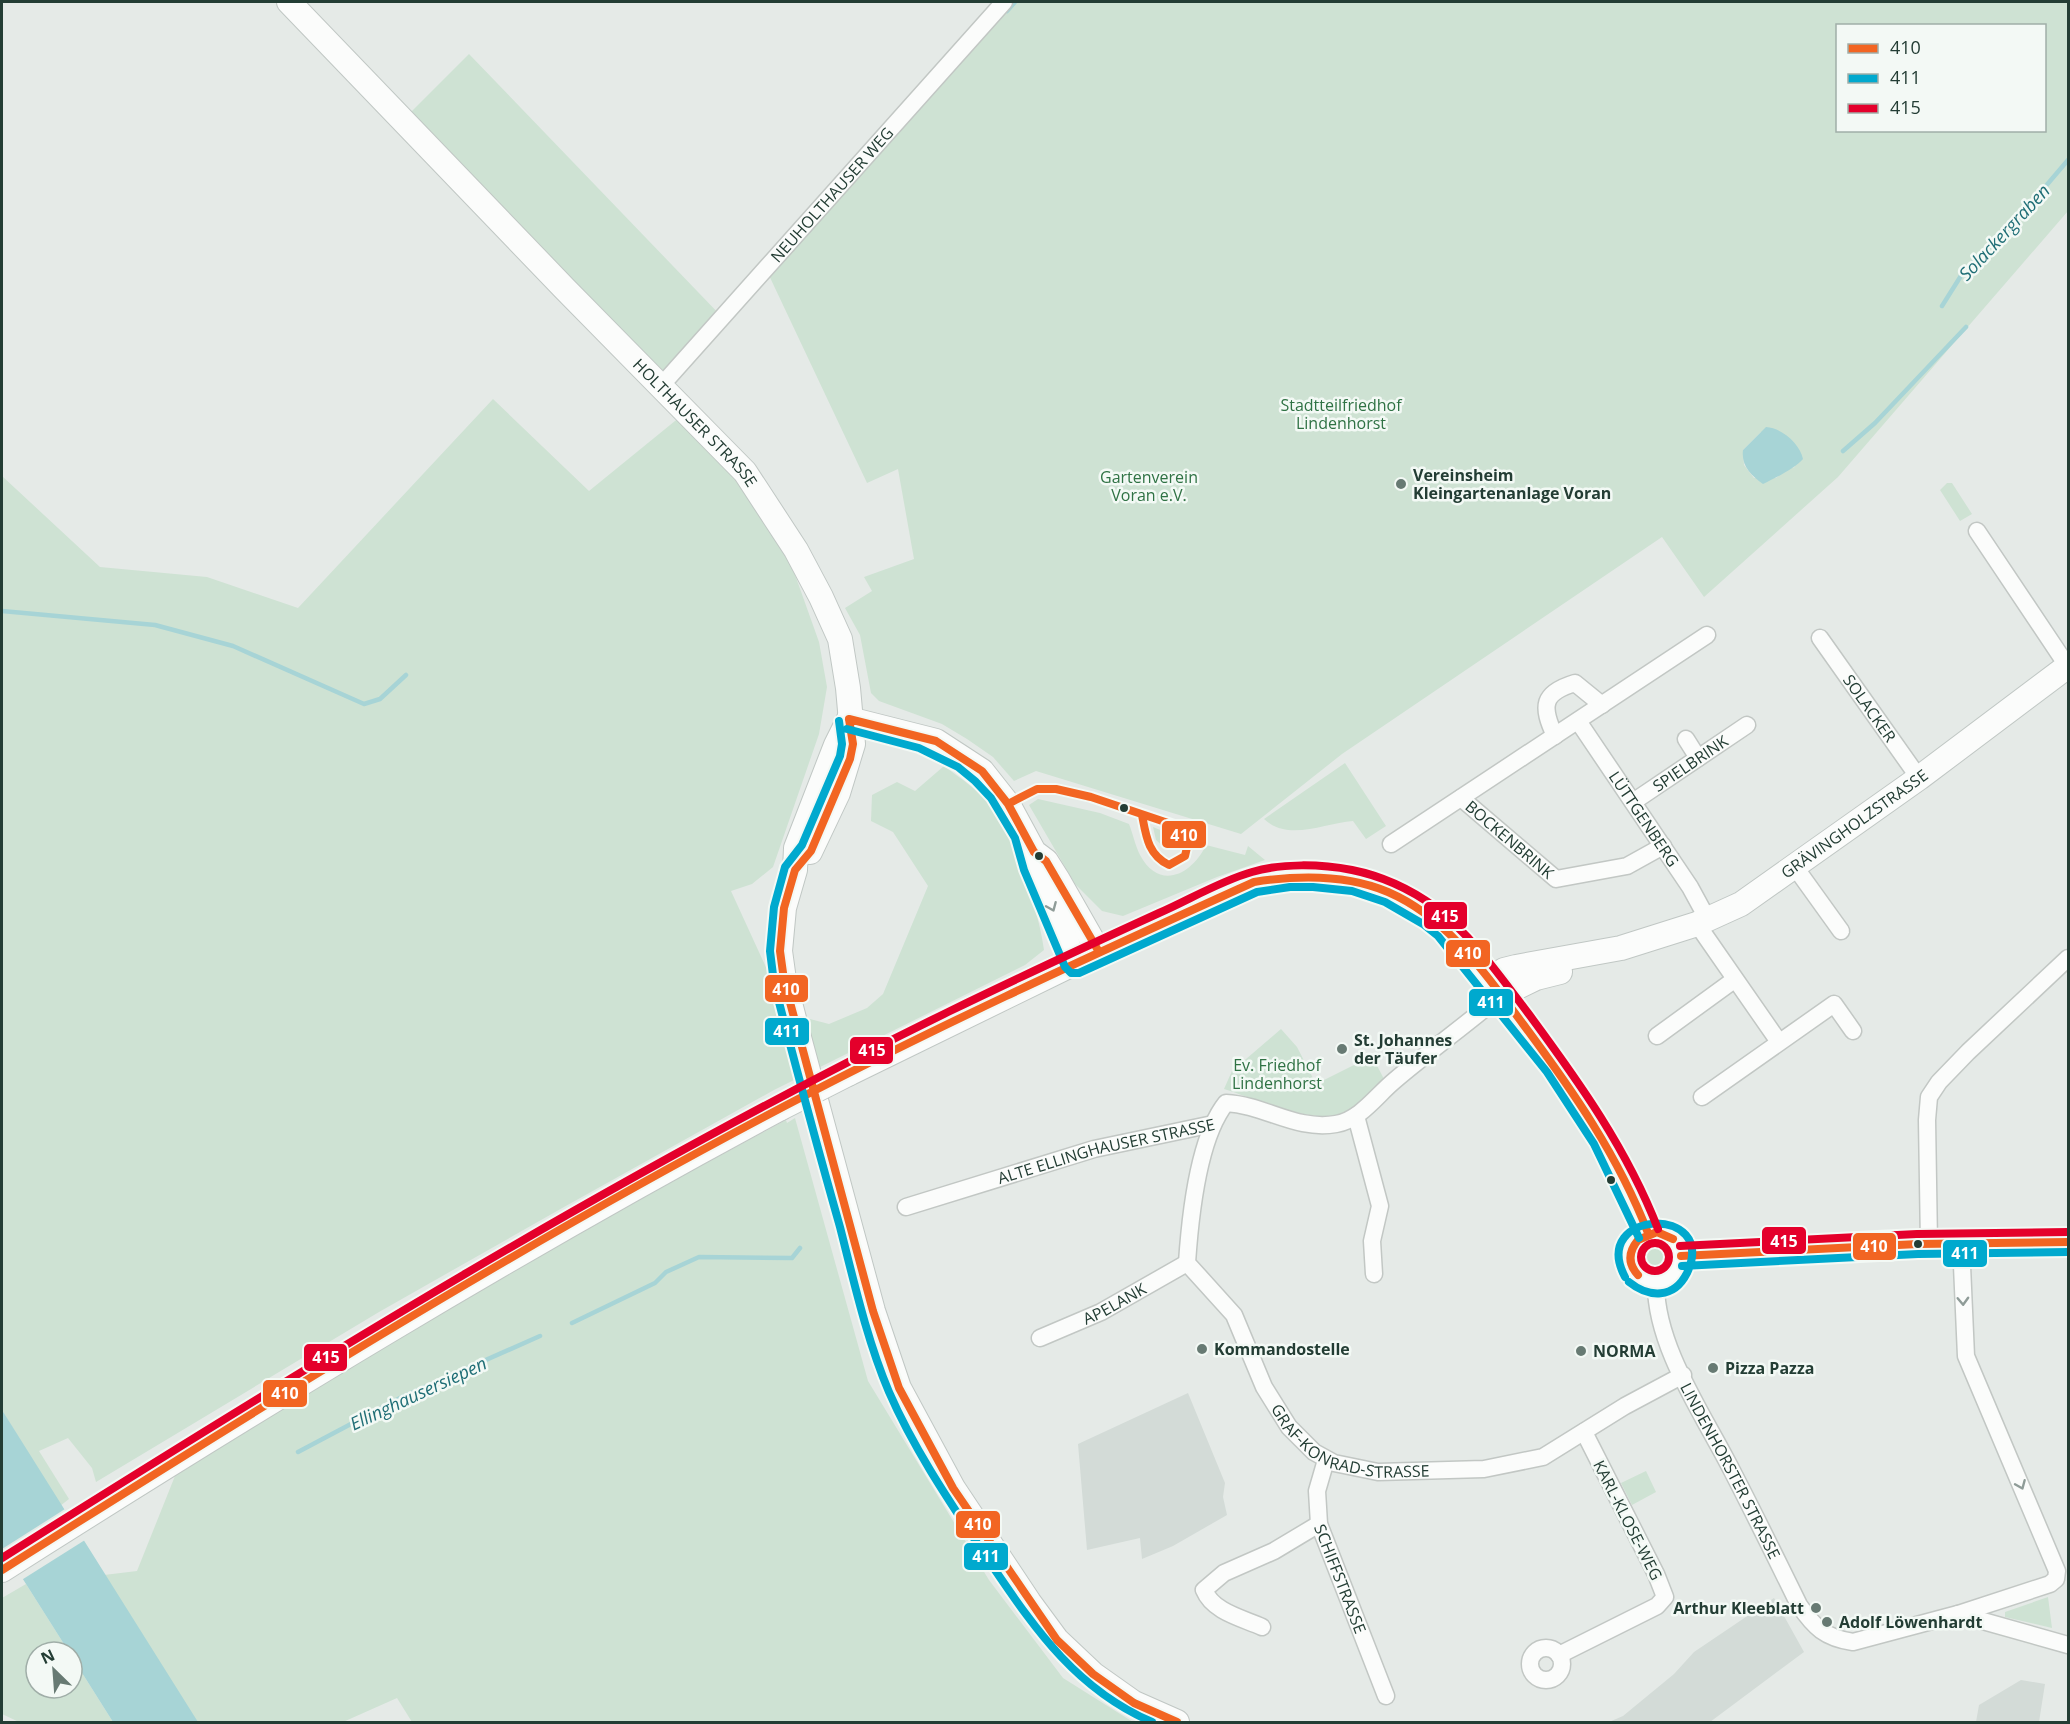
<svg xmlns="http://www.w3.org/2000/svg" width="2070" height="1724" viewBox="0 0 2070 1724" font-family="'Open Sans',sans-serif">
<style>
.built{fill:#d3dbd7}
.green{fill:#cee2d3;fill-rule:evenodd}
.water{fill:#a7d4d6}
.pier{fill:#e5eae7}
.lines{fill:none;stroke-linecap:round;stroke-linejoin:round}
.stream{stroke:#a7d4d6;stroke-width:4.5}
.street-casing{stroke:#c2c7c4;stroke-width:19}
.secondary-casing{stroke:#c0c7c4;stroke-width:26}
.street{stroke:#fbfcfb;stroke-width:16}
.secondary{stroke:#fbfcfb;stroke-width:24}
.secondary-bridge-casing{stroke:#c0c7c4;stroke-width:26;stroke-linecap:butt}
.secondary-bridge{stroke:#fbfcfb;stroke-width:24}
.bus-1-casing{stroke:#f3f9f5;stroke-width:12}
.bus-2-casing{stroke:#f3f9f5;stroke-width:12}
.bus-3-casing{stroke:#f3f9f5;stroke-width:12}
.bus-1{stroke:#f26522;stroke-width:8}
.bus-2{stroke:#00a9ce;stroke-width:8}
.bus-3{stroke:#e4002b;stroke-width:8}
.oneway{stroke:#8f9c98}
.poi-dot{fill:#677a73;stroke:#f3f9f5;stroke-width:2}
.bus-dot{fill:#233d34;stroke:#f3f9f5;stroke-width:2}
.labels{text-anchor:middle;dominant-baseline:central;stroke-width:5;stroke-linejoin:round;paint-order:stroke}
.street-label{font-size:16px;fill:#233d34;stroke:#f3f9f5}
.park-label{font-size:16px;fill:#2f7244;stroke:#f3f9f5}
.poi-label{font-size:16px;font-weight:bold;fill:#233d34;stroke:#f3f9f5;text-anchor:start}
.water-label{font-size:18px;font-style:italic;fill:#1f6e76;stroke:#f3f9f5}
.line-badge{stroke:#f3f9f5;stroke-width:2}
.badge-label{font-size:16px;text-anchor:middle;font-weight:bold;fill:#fff}
</style>
<rect width="100%" height="100%" fill="#e5eae7"/>
<path class="built" d="M1188,1393L1225,1483L1223,1497L1227,1515L1173,1546L1142,1559L1140,1538L1087,1550L1078,1444Z
M1774,1598L1804,1652L1710,1722H1609L1623,1716L1674,1674L1694,1652Z
M2021,1680L2045,1684L2039,1722H1976L1979,1705Z"/>
<path class="green" d="M1007,2H2068V211L1838,477L1704,597L1662,537L1342,754L1241,834L1036,771L1014,781L993,757L967,739L942,724L879,701L871,693L860,635L845,608L872,591L864,577L914,559L898,469L867,483L766,269ZM1838,26H2044V130H1838ZM1761,432L1795,467L1785,470L1776,478H1754L1744,465L1743,450Z
M469,54L723,318L660,387L404,119Z
M493,399L589,491L686,412L773,513L819,642L827,687L819,734L773,867L752,884L731,891L787,1013L829,1024L867,1008L883,994L928,886L893,832L871,821L872,795L897,782L915,791L944,766C961,779 981,791 993,809C1015,842 1039,910 1044,950L1025,965L774,1090L564,1207L379,1312L96,1482L92,1468L68,1438L39,1451L69,1499L60,1506L2,1410V476L100,567L207,577L298,608Z
M1947,483H1952L1972,514L1960,521L1940,490Z
M1345,763L1386,826L1366,839L1353,821C1325,823 1288,842 1264,819Z
M1038,799L1100,813L1129,824C1133,834 1135,845 1140,855C1159,891 1192,875 1206,845L1245,855L1248,846L1265,860L1217,877L1123,916L1102,911L1075,884L1029,805Z
M1153,827L1175,836L1173,850H1167L1156,840Z
M1281,1029L1297,1047L1316,1084L1372,1056L1384,1079C1374,1088 1364,1100 1353,1108C1323,1131 1257,1099 1224,1089L1232,1071Z
M795,1118L868,1381L989,1580L1063,1678L1133,1722H412L397,1698L343,1722H197L104,1575L137,1571L177,1471L394,1338L656,1187L695,1169L786,1120L787,1123Z
M1644 1258a12 12 0 1 1 24 0a12 12 0 1 1-24 0Z
M1646,1471L1656,1492L1632,1505L1621,1483Z
M26,1584L69,1652H36V1688H72V1657L113,1722H19L2,1714V1598Z
M2048,1597L2052,1628L2005,1617V1612Z"/>
<path class="water" d="M1766,427C1782,428 1800,444 1803,459C1795,468 1774,479 1763,484C1751,475 1741,466 1743,450Z
M2,1410L198,1722H113L72,1657V1652H69L2,1546Z"/>
<path class="pier" d="M65,1509L85,1540L20,1581L2,1549Z"/>
<g class="lines">
<path class="stream" d="M1007,11L1015,2
M1942,306L1964,271L2016,221L2068,160
M1843,451L1875,423L1966,327
M2,611L155,625L233,646L364,704L380,699L406,675
M572,1323L655,1283L666,1272L699,1257L792,1258L800,1248
M298,1452L400,1398L540,1336"/>
<g class="street-casing">
<g id="street">
<path id="s1" d="M660,387L1004,2"/>
<path d="M1977,531L2068,667"/>
<path id="s2" d="M1820,638L1919,778"/>
<path id="s3" d="M1578,721L1690,887L1708,920"/>
<path d="M1555,736C1541,706 1542,693 1575,683L1602,705"/>
<path d="M1686,739L1698,758"/>
<path id="s4" d="M1461,798L1556,879L1627,866L1663,846"/>
<path id="s5" d="M1633,802L1747,725"/>
<path d="M1391,844L1707,635"/>
<path d="M1795,867L1841,931"/>
<path d="M1697,924L1779,1042"/>
<path id="s6" d="M1501,995C1466,1025 1429,1051 1394,1081C1377,1095 1360,1120 1336,1124C1296,1131 1265,1105 1226,1103C1198,1138 1190,1218 1187,1263L1234,1315L1264,1387L1289,1427L1314,1452L1334,1463L1378,1472L1484,1469L1543,1457L1625,1406L1683,1375"/>
<path d="M1657,1036L1734,980"/>
<path d="M1702,1097L1834,1004L1853,1031"/>
<path d="M1356,1116L1380,1206L1372,1241L1374,1274"/>
<path id="s7" d="M906,1207L1094,1149L1213,1124"/>
<path d="M1929,1244L1927,1120L1929,1097L1939,1082L1968,1052L2068,958"/>
<path id="s8" d="M1656,1283C1655,1344 1701,1411 1729,1465C1753,1511 1776,1558 1799,1605C1814,1627 1825,1638 1853,1642L1958,1614L2068,1645"/>
<path id="s9" d="M1040,1338L1101,1312L1187,1263"/>
<path id="s10" d="M1326,1460L1317,1491L1319,1524L1386,1696"/>
<path d="M1958,1614L2050,1584L2056,1579L2057,1571L1966,1356L1961,1243"/>
<path d="M1262,1627C1242,1618 1213,1612 1204,1590L1224,1573L1274,1551L1319,1524"/>
<circle cx="1546" cy="1664" r="16"/>
<path d="M1559,1655L1657,1606L1665,1597L1656,1574L1584,1432"/>
</g>
</g>
<g class="secondary-casing">
<g id="secondary">
<path id="s11" d="M289,2L565,289L745,472L796,550L821,597L840,639L848,688L853,744L838,793L810,852"/>
<path d="M849,719L836,745L796,848L795,870L784,908L780,951L784,980L797,1030L873,1311L899,1388L953,1488L1029,1602L1057,1640L1093,1674L1134,1703L1177,1722"/>
<path d="M849,719L936,741L982,771L1008,804L1034,852L1046,861L1058,880L1099,952"/>
<path d="M1034,860L1075,963"/>
<path id="s12" d="M1489,980L1504,970L1516,967L1621,948L1697,924L1741,904L1919,778L2068,666"/>
<path d="M1501,995L1536,978L1560,972"/>
<path d="M848,1074L1075,963L1254,882L1289,876L1354,881L1389,892L1429,915L1466,952L1579,1098L1622,1174L1648,1233"/>
<circle cx="1655" cy="1258" r="25"/>
<path d="M1681,1256L1918,1244L2068,1242"/>
<path d="M2,1570C257,1408 514,1251 781,1108"/>
</g>
</g>
<use href="#street" class="street"/>
<use href="#secondary" class="secondary"/>
<g class="secondary-bridge-casing">
<path id="secondary-bridge" d="M781,1108L848,1074"/>
</g>
<use href="#secondary-bridge" class="secondary-bridge"/>
<g class="bus-1-casing">
<path id="bus-1" d="M849,719L853,744L850,759L811,851L795,870L784,908L780,951L784,980L873,1311L899,1388L953,1488L1057,1640L1093,1674L1134,1703L1177,1722
M849,719L936,741L982,771L1008,804L1034,852L1046,861L1099,952
M1008,804L1037,789H1056L1091,797L1180,827L1188,843L1185,856L1169,865C1148,855 1146,836 1142,815
M1681,1256L1918,1244L2068,1242
M1638,1275C1627,1263 1629,1251 1638,1240L1657,1232L1673,1239
M2,1570C251,1413 501,1256 762,1118C922,1033 1088,957 1254,882C1299,875 1346,874 1388,892C1448,918 1485,973 1523,1024C1572,1090 1618,1155 1648,1233"/>
</g>
<g class="bus-2-casing">
<path id="bus-2" d="M839,721L842,744L840,756L802,845L785,867L774,907L770,951L774,983C795,1064 817,1146 840,1227C854,1282 867,1340 889,1392C916,1454 956,1511 993,1567C1037,1632 1078,1690 1152,1722
M847,729L919,748L958,767L975,781L991,798L1015,838L1024,870L1065,967L1071,973H1079L1257,892L1290,887H1313L1352,891L1385,902L1423,924L1438,936L1547,1072L1594,1144L1639,1238
M1682,1266L1918,1254L2068,1252
M1625,1277C1589,1209 1719,1204 1687,1273C1674,1299 1649,1298 1629,1282"/>
</g>
<g class="bus-3-casing">
<path id="bus-3" d="M1641 1257a14 14 0 1 1 28 0a14 14 0 1 1-28 0Z
M1680,1246L1917,1234L2068,1232
M2,1558C310,1364 621,1172 948,1012C1018,978 1089,945 1159,913C1189,900 1220,881 1252,872C1282,863 1321,864 1352,870C1382,876 1410,889 1435,907C1472,936 1500,976 1528,1013C1579,1082 1627,1149 1658,1229"/>
</g>
<use href="#bus-1" class="bus-1"/>
<use href="#bus-2" class="bus-2"/>
<use href="#bus-3" class="bus-3"/>
</g>
<defs><path id="oneway-chevron" d="M-2-3.5L2.5 0L-2 3.5" fill="none" stroke-width="1.6" stroke-linecap="round" stroke-linejoin="round" transform="scale(1.5)"/></defs>
<g class="oneway">
<use href="#oneway-chevron" transform="translate(1052 907) rotate(67)"/>
<use href="#oneway-chevron" transform="translate(1963 1301) rotate(88)"/>
<use href="#oneway-chevron" transform="translate(2021 1485) rotate(67)"/>
</g>
<g class="poi-dot">
<circle cx="1401" cy="484" r="6"/>
<circle cx="1342" cy="1049" r="6"/>
<circle cx="1202" cy="1349" r="6"/>
<circle cx="1581" cy="1351" r="6"/>
<circle cx="1713" cy="1368" r="6"/>
<circle cx="1816" cy="1608" r="6"/>
<circle cx="1827" cy="1622" r="6"/>
</g>
<g class="bus-dot">
<circle cx="1124" cy="808" r="5"/>
<circle cx="1039" cy="856" r="5"/>
<circle cx="1611" cy="1180" r="5"/>
<circle cx="1918" cy="1244" r="5"/>
</g>
<g class="labels">
<g class="street-label">
<text stroke="none"><textPath href="#s1" startOffset="258">NEUHOLTHAUSER WEG</textPath></text>
<text stroke="none"><textPath href="#s11" startOffset="585">HOLTHAUSER STRASSE</textPath></text>
<text stroke="none"><textPath href="#s2" startOffset="86">SOLACKER</textPath></text>
<text stroke="none"><textPath href="#s5" startOffset="69">SPIELBRINK</textPath></text>
<text stroke="none"><textPath href="#s3" startOffset="118">LÜTTGENBERG</textPath></text>
<text stroke="none"><textPath href="#s12" startOffset="404">GRÄVINGHOLZSTRASSE</textPath></text>
<text stroke="none"><textPath href="#s4" startOffset="64">BOCKENBRINK</textPath></text>
<text stroke="none"><textPath href="#s7" startOffset="208">ALTE ELLINGHAUSER STRASSE</textPath></text>
<text stroke="none"><textPath href="#s9" startOffset="82">APELANK</textPath></text>
<text stroke="none"><textPath href="#s6" startOffset="750">GRAF-KONRAD-STRASSE</textPath></text>
<text stroke="none"><textPath href="#s8" startOffset="204">LINDENHORSTER STRASSE</textPath></text>
<text transform="translate(1628 1520) rotate(63)">KARL-KLOSE-WEG</text>
<text stroke="none"><textPath href="#s10" startOffset="124">SCHIFFSTRASSE</textPath></text>
</g>
<g class="park-label">
<text x="1341" y="405">Stadtteilfriedhof<tspan x="1341" dy="18">Lindenhorst</tspan></text>
<text x="1149" y="477">Gartenverein<tspan x="1149" dy="18">Voran e.V.</tspan></text>
<text x="1277" y="1065">Ev. Friedhof<tspan x="1277" dy="18">Lindenhorst</tspan></text>
</g>
<g class="poi-label">
<text x="1413" y="475">Vereinsheim<tspan x="1413" dy="18">Kleingartenanlage Voran</tspan></text>
<text x="1354" y="1040">St. Johannes<tspan x="1354" dy="18">der Täufer</tspan></text>
<text x="1214" y="1349">Kommandostelle</text>
<text x="1593" y="1351">NORMA</text>
<text x="1725" y="1368">Pizza Pazza</text>
<text x="1804" y="1608" text-anchor="end">Arthur Kleeblatt</text>
<text x="1839" y="1622">Adolf Löwenhardt</text>
</g>
<g class="water-label">
<text transform="translate(2004 232) rotate(-47)">Solackergraben</text>
<text transform="translate(418 1393) rotate(-25)">Ellinghausersiepen</text>
</g>
</g>
<g class="line-badge">
<rect x="1161" y="820" width="46" height="29" rx="6" fill="#f26522"/>
<rect x="1423" y="901" width="45" height="29" rx="6" fill="#e4002b"/>
<rect x="1445" y="939" width="46" height="29" rx="6" fill="#f26522"/>
<rect x="764" y="974" width="45" height="29" rx="6" fill="#f26522"/>
<rect x="1468" y="988" width="46" height="29" rx="6" fill="#00a9ce"/>
<rect x="764" y="1017" width="46" height="29" rx="6" fill="#00a9ce"/>
<rect x="849" y="1036" width="45" height="29" rx="6" fill="#e4002b"/>
<rect x="1761" y="1226" width="46" height="29" rx="6" fill="#e4002b"/>
<rect x="1852" y="1232" width="45" height="29" rx="6" fill="#f26522"/>
<rect x="1942" y="1239" width="46" height="29" rx="6" fill="#00a9ce"/>
<rect x="303" y="1343" width="45" height="29" rx="6" fill="#e4002b"/>
<rect x="262" y="1379" width="46" height="29" rx="6" fill="#f26522"/>
<rect x="955" y="1510" width="46" height="29" rx="6" fill="#f26522"/>
<rect x="963" y="1542" width="46" height="29" rx="6" fill="#00a9ce"/>
</g>
<g class="badge-label">
<text x="1184" y="841">410</text>
<text x="1445" y="922">415</text>
<text x="1468" y="959">410</text>
<text x="786" y="995">410</text>
<text x="1491" y="1008">411</text>
<text x="787" y="1037">411</text>
<text x="872" y="1056">415</text>
<text x="1784" y="1247">415</text>
<text x="1874" y="1252">410</text>
<text x="1965" y="1259">411</text>
<text x="326" y="1363">415</text>
<text x="285" y="1399">410</text>
<text x="978" y="1530">410</text>
<text x="986" y="1562">411</text>
</g>
<rect width="2070" height="1724" fill="none" stroke="#233d34" stroke-width="6"/>
<rect x="1836" y="24" width="210" height="108" fill="#f3f9f5" stroke="#a0aea8" stroke-width="1.5"/>
<rect x="1848" y="44" width="30" height="9" fill="#f26522" stroke="#a0aea8" stroke-width="1.5"/>
<text x="1890" y="54" font-size="18" fill="#233d34">410</text>
<rect x="1848" y="74" width="30" height="9" fill="#00a9ce" stroke="#a0aea8" stroke-width="1.5"/>
<text x="1890" y="84" font-size="18" fill="#233d34">411</text>
<rect x="1848" y="104" width="30" height="9" fill="#e4002b" stroke="#a0aea8" stroke-width="1.5"/>
<text x="1890" y="114" font-size="18" fill="#233d34">415</text>
<g transform="translate(54 1670) rotate(335)"><circle r="28" fill="#f3f9f5" stroke="#a0aea8" stroke-width="1.5"/>
<path d="M0-4.5L10 22L0 15L-10 22Z" fill="#677a73"/>
<text y="-9" font-size="16" font-weight="bold" text-anchor="middle" fill="#233d34">N</text>
</g>
</svg>
